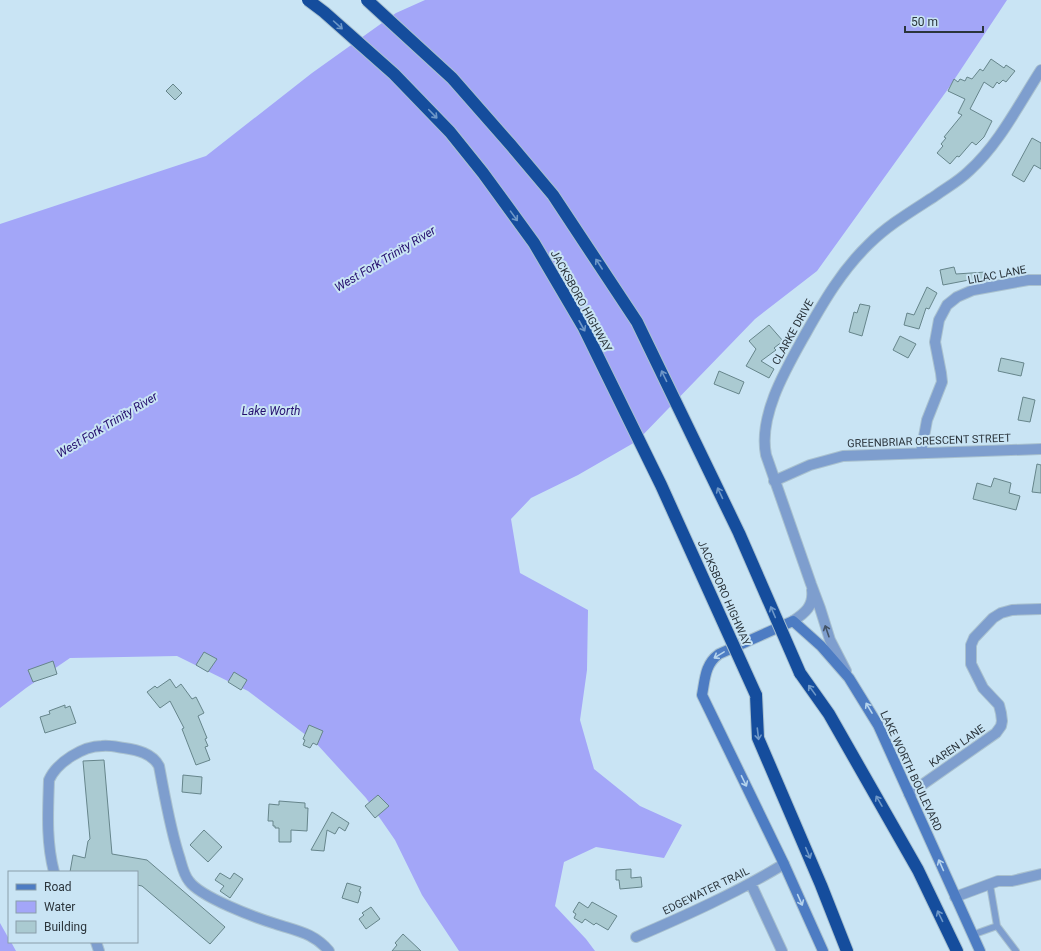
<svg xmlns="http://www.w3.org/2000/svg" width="1041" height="951" viewBox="0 0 1041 951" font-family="Roboto,sans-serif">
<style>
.water{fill:#a3a6f8}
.building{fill:#aacad1;stroke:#66858b}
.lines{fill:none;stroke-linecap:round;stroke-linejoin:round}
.lane-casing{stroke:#a9c1cf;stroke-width:8}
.street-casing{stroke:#a9c1cf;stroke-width:12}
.secondary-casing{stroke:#a9c1cf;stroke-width:12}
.highway-casing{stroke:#a9c1cf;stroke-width:14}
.lane{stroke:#7e9ece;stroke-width:6}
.street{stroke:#7e9ece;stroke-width:10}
.secondary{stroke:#4d7cc3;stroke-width:10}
.highway{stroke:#154d9d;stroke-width:12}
.highway-bridge-casing{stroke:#a9c1cf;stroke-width:14;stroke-linecap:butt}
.highway-bridge{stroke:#154d9d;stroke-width:12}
.oneway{stroke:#6f98c8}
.oneway2{stroke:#445468}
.oneway3{stroke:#b6d4ed}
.labels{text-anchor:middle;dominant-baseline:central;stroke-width:4;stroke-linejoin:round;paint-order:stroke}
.street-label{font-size:11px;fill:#2b353c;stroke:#c9e4f4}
.water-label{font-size:12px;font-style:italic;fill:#250f6e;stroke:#c9e4f4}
</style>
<rect width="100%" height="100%" fill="#c9e4f4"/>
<path class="water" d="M425,0H1007L948,89L817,271L755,319L637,441L578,475L531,498L511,519L520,573L588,610L587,670L580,720L594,769L640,806L682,825L664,858L596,847L564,862L555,906L586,939L595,951H459L422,895L395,840L366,798L315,742L248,691L177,656L70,658L26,688L0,708V224L206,156L312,73L396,13Z
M0,923L9,939V942H11L16,951H0Z"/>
<path class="building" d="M991,59L1004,68L1006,65L1015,71L1006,82L1003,80L999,84L997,82L993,88L984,82L970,109L992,121L984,137L976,145L972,142L959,157L957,156L950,164L937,153L943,146L941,144L946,138L944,137L962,115L958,113L965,99L948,91L954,79L958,82L960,79L965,81L967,77L972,79L980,69L983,71Z
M173,84L182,93L175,100L166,91Z
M1032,138L1041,143V169L1034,165L1024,182L1012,175Z
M954,267L956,274L986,272V281L969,285V280L943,285L940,270Z
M927,287L937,293L929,309L926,308L919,329L904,325L907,313L914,315Z
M860,304L870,306L862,336L849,332L854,312L857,313Z
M769,325L783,341L774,348L776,350L761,361L774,369L769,378L746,366L756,349L749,341Z
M900,336L916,344L908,358L893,350Z
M1001,358L1024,363L1021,376L998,371Z
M719,371L744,382L739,394L714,384Z
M1023,397L1035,400L1030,422L1018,420Z
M1037,464L1041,465V493L1032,492Z
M994,478L1011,483L1009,493L1020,496L1016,510L973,499L977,483L991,487Z
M204,652L217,659L208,672L196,665Z
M53,661L57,674L33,682L28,670Z
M234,672L247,680L241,690L228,682Z
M170,679L176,688L181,684L192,699L196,697L204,713L198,716L207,738L205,739L208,746L205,747L210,760L196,765L182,729L184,728L170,701L160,708L147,692L155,686L157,688Z
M65,705V708L70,706L76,723L45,733L40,717L50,714L49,711Z
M309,725L323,731L317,745L313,743L310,748L303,745L305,740L303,739Z
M104,760L112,854L147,860L225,927L210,944L142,886L137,885V872H70L73,855L85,858L88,841L90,839L83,761Z
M183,775L202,777L201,794L182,792Z
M378,795L389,806L375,818L365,806Z
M279,801L305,803V808H308L307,831L291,830V842H279V828H275V826H273V821H268L269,804L279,805Z
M332,812L349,823L345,831L339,827L335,834L327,830L324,851L311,850Z
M204,830L222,847L208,862L190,845Z
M631,869V878L641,877L642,887L620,889L619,880H616V870Z
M220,873L230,879L234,873L243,879L230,898L220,891L224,886L215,880Z
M347,883L361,887L359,891L361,892L358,903L342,898Z
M579,902L588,908L592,902L617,916L608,930L596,923L594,925L585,919L582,923L574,918L576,914L573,912Z
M371,907L380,919L366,929L359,919L364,915L362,913Z
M403,934L421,951H392L397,945L395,943Z"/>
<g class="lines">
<g class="lane-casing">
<path id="lane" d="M990,885L997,926
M972,935L997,926L1016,951"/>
</g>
<g class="street-casing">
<path id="street" d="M921,453L927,420L942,382L941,373L935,342L939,320L947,305L957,297L973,290L1028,280H1041
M774,481L810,465L843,456L1041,449
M793,621C805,613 814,606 812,590
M846,671L830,640L820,608L811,584L766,455C758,415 787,367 806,333C824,301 842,270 869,244C888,225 912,211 935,196C946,188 959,181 969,171C999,144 1019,104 1041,70
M909,794L996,733L1001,726L1002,721L1001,713L999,705L983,688L971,664V645L974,638L993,618L1001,613L1012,610L1041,609
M54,872C46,841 48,812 49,780C57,762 83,746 102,746C109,745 117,747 124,748C137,750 152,753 159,766C165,797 170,829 180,859C182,866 184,875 189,881C200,897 256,918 276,924C297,931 314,933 329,951
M751,884L782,951
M955,897L998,881H1012L1041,874
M636,937C687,915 736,893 784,864
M96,942L99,951"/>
</g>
<g class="secondary-casing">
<path id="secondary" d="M823,951L784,864L702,695C705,679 705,664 719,654L793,621L821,646L849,678L878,725L980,951"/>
</g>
<g class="highway-casing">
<path id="highway" d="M800,673L829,714L918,870L957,951
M756,695L758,738L821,885L847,951"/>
</g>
<use href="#lane" class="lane"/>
<use href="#street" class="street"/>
<use href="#secondary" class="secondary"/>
<use href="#highway" class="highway"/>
<g class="highway-bridge-casing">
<path id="highway-bridge" d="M308,0L324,12L394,74L450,132L483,173L534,243L584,328L661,485L756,695
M367,0L452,78L510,144L553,195L637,322L739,533L800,673"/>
</g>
<use href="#highway-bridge" class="highway-bridge"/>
</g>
<defs><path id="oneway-shaft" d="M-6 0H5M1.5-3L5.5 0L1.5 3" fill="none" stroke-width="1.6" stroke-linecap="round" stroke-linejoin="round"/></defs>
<g class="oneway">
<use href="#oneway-shaft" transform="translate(338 25) rotate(42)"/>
<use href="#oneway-shaft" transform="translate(433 114) rotate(46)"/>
<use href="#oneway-shaft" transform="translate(514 216) rotate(54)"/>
<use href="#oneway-shaft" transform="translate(599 264) rotate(-123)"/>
<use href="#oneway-shaft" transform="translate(582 326) rotate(61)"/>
<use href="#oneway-shaft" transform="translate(664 376) rotate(-116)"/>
<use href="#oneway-shaft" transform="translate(720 493) rotate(-115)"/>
<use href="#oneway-shaft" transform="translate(773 612) rotate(-113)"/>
<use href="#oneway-shaft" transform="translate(812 690) rotate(-126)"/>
<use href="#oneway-shaft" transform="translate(758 734) rotate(83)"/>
<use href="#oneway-shaft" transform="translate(879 801) rotate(-120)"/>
<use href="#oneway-shaft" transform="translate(808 853) rotate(67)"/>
<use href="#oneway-shaft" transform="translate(940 916) rotate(-116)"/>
</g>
<use class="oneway2" href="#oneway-shaft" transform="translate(827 631) rotate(-109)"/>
<g class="oneway3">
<use href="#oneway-shaft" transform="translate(719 655) rotate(149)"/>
<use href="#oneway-shaft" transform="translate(869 708) rotate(-121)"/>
<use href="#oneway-shaft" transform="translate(744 781) rotate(64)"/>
<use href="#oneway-shaft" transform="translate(941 865) rotate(-114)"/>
<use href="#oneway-shaft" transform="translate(800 900) rotate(66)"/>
</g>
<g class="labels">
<g class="street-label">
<text transform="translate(997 275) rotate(-11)">LILAC LANE</text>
<text transform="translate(581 301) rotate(61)">JACKSBORO HIGHWAY</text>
<text transform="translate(793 332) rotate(-61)">CLARKE DRIVE</text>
<text transform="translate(929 441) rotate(-2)">GREENBRIAR CRESCENT STREET</text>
<text transform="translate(724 593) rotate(66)">JACKSBORO HIGHWAY</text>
<text transform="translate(957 746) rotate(-35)">KAREN LANE</text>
<text transform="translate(911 771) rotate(65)">LAKE WORTH BOULEVARD</text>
<text transform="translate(706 891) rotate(-26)">EDGEWATER TRAIL</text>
</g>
<g class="water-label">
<text transform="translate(385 259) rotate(-31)">West Fork Trinity River</text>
<text x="271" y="411">Lake Worth</text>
<text transform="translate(107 425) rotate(-31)">West Fork Trinity River</text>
</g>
</g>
<rect x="8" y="871" width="130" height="72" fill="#c9e4f4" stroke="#8a9eaa"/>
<rect x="16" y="884" width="20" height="6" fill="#4d7cc3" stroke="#8a9eaa"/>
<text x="44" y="891" font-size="12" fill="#2b353c">Road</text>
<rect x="16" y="901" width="20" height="12" fill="#a3a6f8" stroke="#8a9eaa"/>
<text x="44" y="911" font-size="12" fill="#2b353c">Water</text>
<rect x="16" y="921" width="20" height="12" fill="#aacad1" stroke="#8a9eaa"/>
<text x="44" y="931" font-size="12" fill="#2b353c">Building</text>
<path d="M905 26v6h78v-6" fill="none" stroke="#2b353c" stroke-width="2"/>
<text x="911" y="26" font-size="12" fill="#2b353c" stroke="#c9e4f4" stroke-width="3" paint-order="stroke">50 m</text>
</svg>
